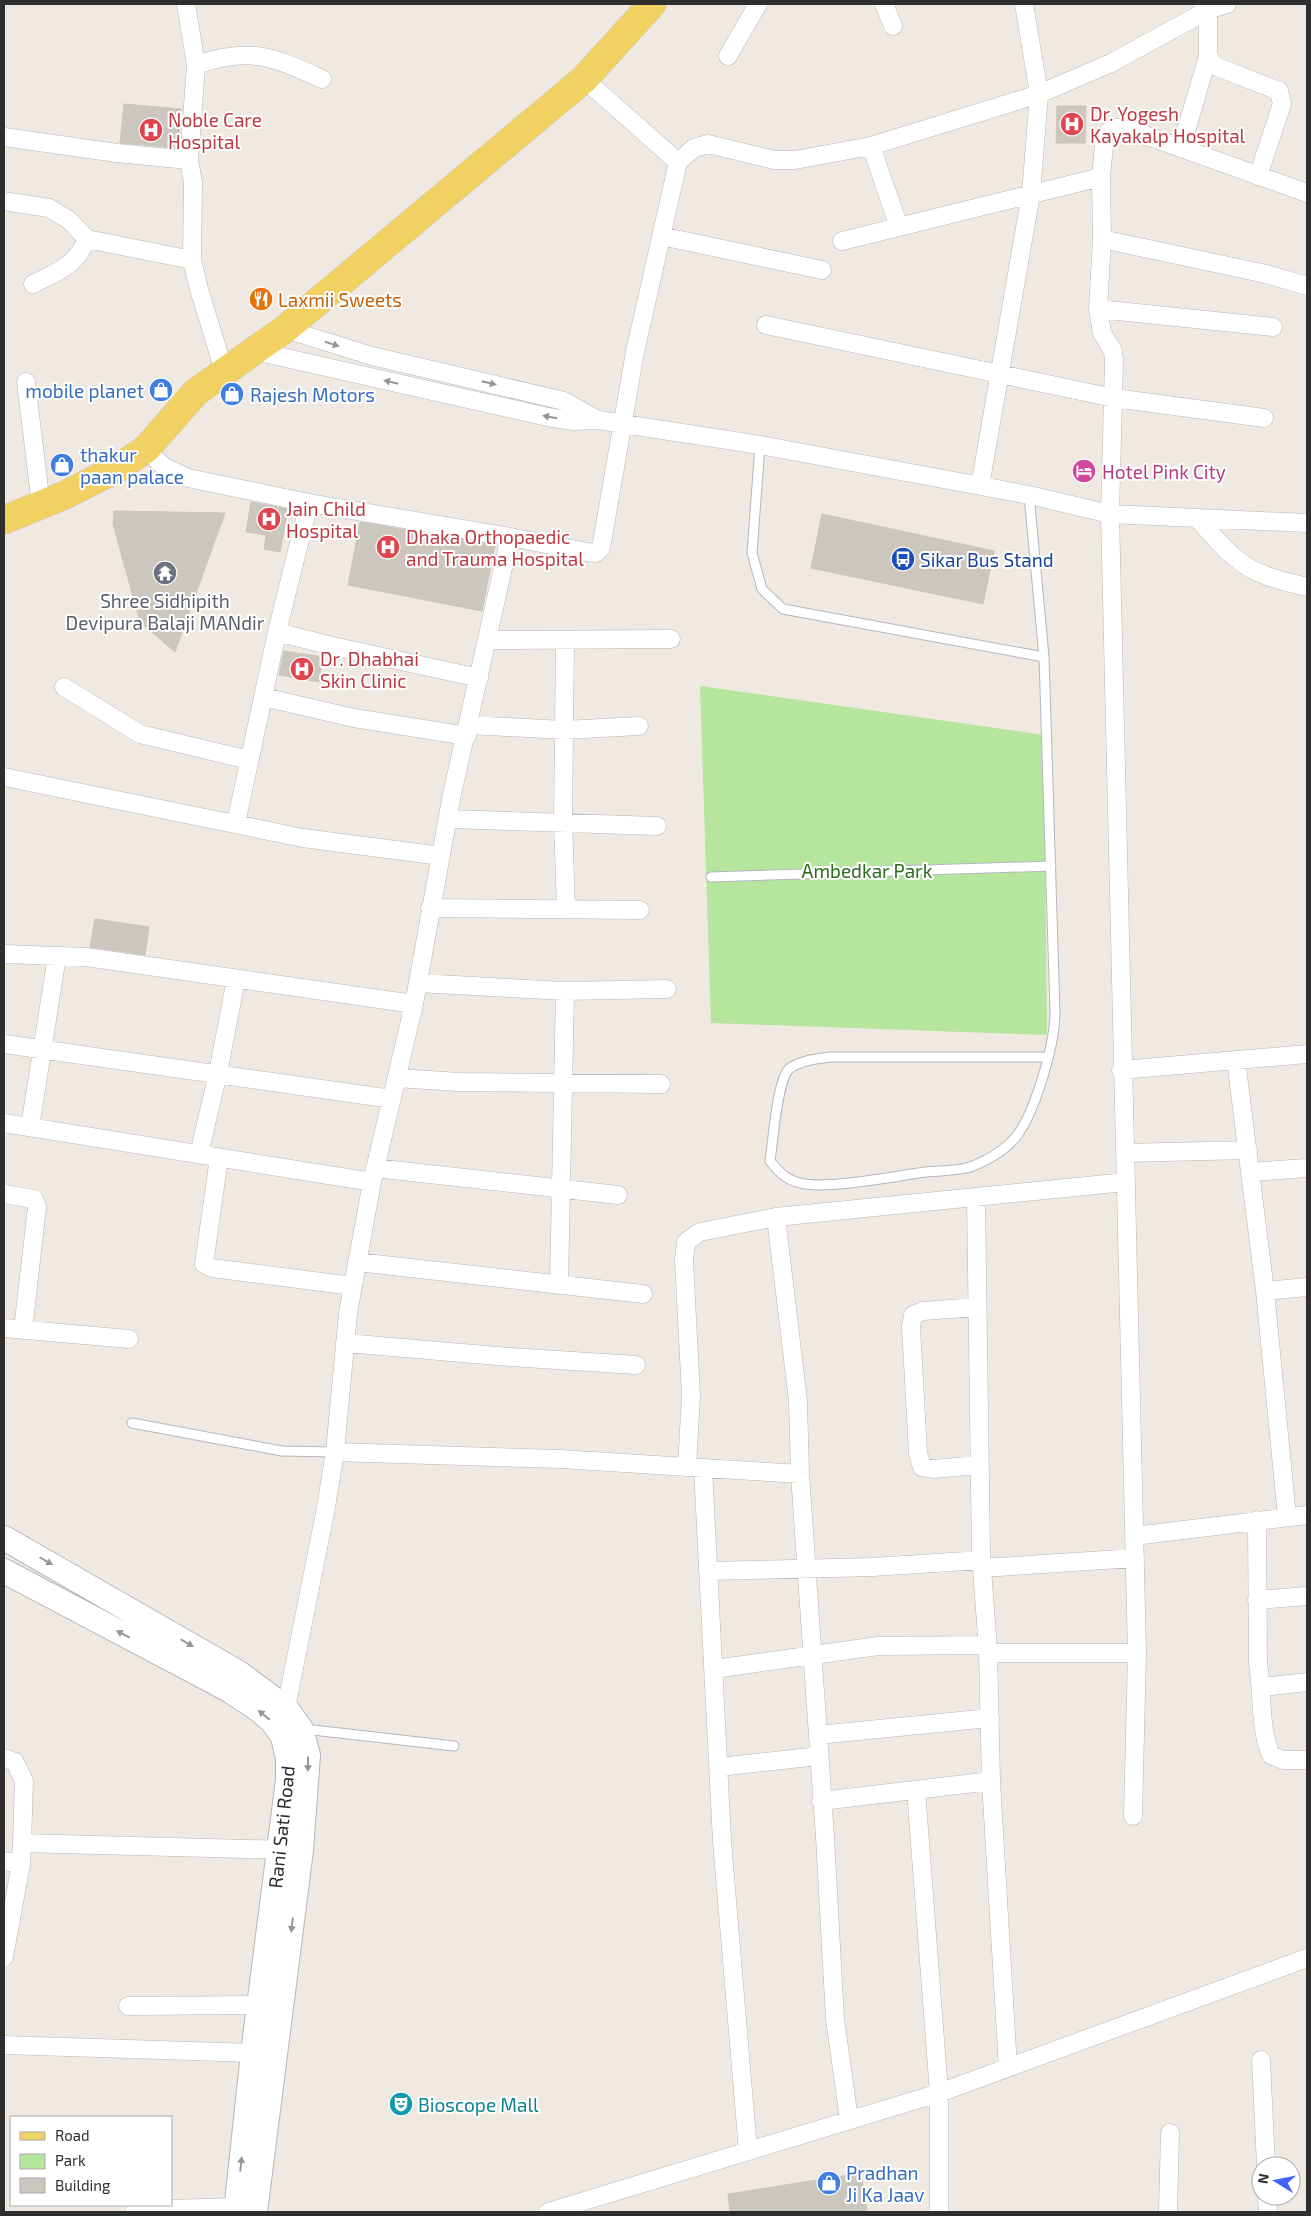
<svg xmlns="http://www.w3.org/2000/svg" width="1311" height="2216" viewBox="0 0 1311 2216" font-family="'Exo 2',sans-serif">
<style>
.green{fill:#b6e59e}
.building{fill:#cbc7bf;stroke:#cbc5ba}
.lines{fill:none;stroke-linecap:round;stroke-linejoin:round}
.lane-casing{stroke:#b4b7c1;stroke-width:11}
.street-casing{stroke:#b4b7c1;stroke-width:19}
.secondary-casing{stroke:#b4b7c1;stroke-width:26}
.primary-casing{stroke:#c9c9c9;stroke-width:29}
.lane{stroke:#fff;stroke-width:9}
.street{stroke:#fff;stroke-width:18}
.secondary{stroke:#fff;stroke-width:24}
.primary{stroke:#f2d163;stroke-width:28}
.oneway{fill:#969696}
.labels{text-anchor:middle;dominant-baseline:central;stroke-width:4;stroke-linejoin:round;paint-order:stroke}
.health-label{font-size:19px;fill:#be3a42;stroke:#fff;text-anchor:start}
.food-label{font-size:19px;fill:#c56008;stroke:#fff;text-anchor:start}
.shop-label{font-size:19px;fill:#366cbe;stroke:#fff;text-anchor:start}
.hotel-label{font-size:19px;fill:#b23c85;stroke:#fff;text-anchor:start}
.transit-label{font-size:19px;fill:#164399;stroke:#fff;text-anchor:start}
.worship-label{font-size:19px;fill:#5b616d;stroke:#fff}
.park-label{font-size:19px;fill:#2c6e1b;stroke:#fff}
.street-label{font-size:19px;fill:#2e2e2e;stroke:#fff}
.culture-label{font-size:19px;fill:#0d838f;stroke:#fff;text-anchor:start}
</style>
<rect width="100%" height="100%" fill="#efe9e1"/>
<path class="green" d="M700,686L1044,735L1047,1035L711,1023Z"/>
<path class="building" d="M124,104L181,109L178,148L120,143Z
M1057,106H1086L1085,143H1056Z
M251,502L288,509L280,552L264,549L266,535L246,532Z
M114,511L225,513L175,652L140,622L113,524Z
M822,514L994,551L983,604L811,568Z
M360,522L495,545L482,611L348,585Z
M284,651L323,657L319,682L279,675Z
M95,919L149,927L145,955L90,947Z
M861,2173L867,2212H730L728,2194Z"/>
<g class="lines">
<g class="lane-casing">
<path id="lane" d="M760,445L752,553L762,589L783,609L1044,657
M1029,495L1044,657L1055,1012C1055,1044 1035,1114 1015,1138C1005,1150 985,1162 970,1167C956,1171 939,1171 925,1172C896,1176 825,1190 800,1183C785,1179 780,1173 770,1161C773,1142 777,1081 789,1069C800,1060 817,1059 831,1057H1048
M711,877L1051,866
M132,1423L282,1451L335,1452
M304,1729L454,1746"/>
</g>
<g class="street-casing">
<path id="street" d="M186,4L196,65L189,160L193,182L192,260L199,289L224,371
M884,4L893,26
M1204,4L1208,10V56L1215,66L1279,91L1282,104L1258,176
M728,56L758,4
M196,65C251,46 273,57 322,79
M584,79L678,162
M4,137L117,153L189,160
M871,146L899,227
M1181,148L1208,56
M1307,193L1125,128H1113L1105,135L1101,177L1102,239L1098,309L1102,333L1113,351L1114,361L1110,514L1307,523
M10,202L49,208L69,220L87,239L192,260
M661,236L822,270
M1102,239L1266,274L1307,286
M842,241L1101,177
M33,284C58,271 75,267 87,239
M1098,309L1273,327
M766,325L1114,398L1264,418
M285,329L372,356L564,401L598,420
M255,351L548,417L573,421L598,420L760,445L1029,495L1110,514L1137,1653L1133,1816
M26,382L41,505
M146,449L163,466L188,478L309,503L510,537
M980,486L1031,194L1039,94L1024,4
M1197,518C1216,539 1234,563 1262,574C1276,580 1292,583 1307,587
M277,632L328,645L479,678
M487,640L671,639
M565,640L563,822L566,909
M64,687L140,734L249,760
M263,697L354,718L467,736
M469,725L564,730L639,726
M4,777L303,838L441,856
M450,819L657,826
M236,823L277,632L309,503
M430,908L640,910
M4,954L86,957L414,1004
M418,983L565,991L667,989
M4,1044L392,1099
M1236,1060L1265,1291L1287,1517
M1121,1070L1307,1054
M397,1078L459,1082L661,1084
M4,1123L372,1182
M30,1127L57,956
M1125,1153L1248,1150
M199,1154L218,1073L236,979
M219,1158L204,1264L212,1268L353,1286
M375,1168L618,1195
M1251,1172L1307,1168
M4,1194L34,1199L37,1207L23,1330
M776,1217L798,1401L800,1474L825,1837L835,2019L849,2119
M357,1262L643,1294
M559,1285L565,991
M1265,1291L1307,1287
M977,1307L923,1311L913,1315L911,1327L918,1453L922,1467L933,1469L979,1465
M4,1328L129,1339
M345,1343L510,1357L636,1365
M335,1452L560,1459L800,1474
M687,1467L691,1396L684,1260L686,1242L700,1232L776,1217L1126,1182
M703,1468L722,1841L748,2151
M1257,1520L1258,1663C1263,1694 1259,1727 1271,1755L1283,1760H1307
M1134,1536L1307,1515
M982,1568L1135,1558
M708,1571L873,1567L982,1560
M1257,1600L1307,1596
M988,1653H1137
M714,1669L878,1646L987,1645
M1262,1687L1307,1682
M286,1708L325,1513L335,1452L348,1313L372,1182L414,1004L452,794L510,537L587,552L596,553L601,548L635,352L678,162L694,148L708,144L774,160H795L871,146L1039,94L1111,63L1208,10L1227,4
M818,1735L990,1718
M4,1758L15,1762L24,1781L22,1843L21,1864L4,1957
M719,1767L819,1756
M991,1781L1008,2068
M916,1790L939,2093V2212
M821,1801L991,1781L988,1650L981,1555L976,1198
M22,1843L289,1850
M4,1861L21,1864
M128,2006L259,2005
M4,2045L253,2053
M1261,2060L1266,2166
M1267,2196L1268,2212
M135,2210L237,2207
M548,2212L939,2093L1307,1958
M1168,2212L1170,2133"/>
</g>
<g class="secondary-casing">
<path id="secondary" d="M4,1538L239,1673L286,1708L301,1729L308,1755L301,1850L255,2212
M4,1571L229,1690L259,1710L272,1721L283,1737L288,1758V1780L253,2053L236,2212"/>
</g>
<g class="primary-casing">
<path id="primary" d="M4,520L65,495L118,468L146,449L196,392L285,329L584,79L652,4"/>
</g>
<use href="#lane" class="lane"/>
<use href="#street" class="street"/>
<use href="#secondary" class="secondary"/>
<use href="#primary" class="primary"/>
</g>
<defs><path id="oneway-solid" d="M-6-.8H1V-3.2L6.5 0L1 3.2V.8H-6Z" transform="scale(1.25)"/></defs>
<g class="oneway">
<use href="#oneway-solid" transform="translate(332 344) rotate(18)"/>
<use href="#oneway-solid" transform="translate(391 382) rotate(-167)"/>
<use href="#oneway-solid" transform="translate(489 383) rotate(13)"/>
<use href="#oneway-solid" transform="translate(550 417) rotate(-170)"/>
<use href="#oneway-solid" transform="translate(46 1561) rotate(30)"/>
<use href="#oneway-solid" transform="translate(123 1634) rotate(-152)"/>
<use href="#oneway-solid" transform="translate(187 1643) rotate(30)"/>
<use href="#oneway-solid" transform="translate(264 1715) rotate(-141)"/>
<use href="#oneway-solid" transform="translate(308 1764) rotate(91)"/>
<use href="#oneway-solid" transform="translate(292 1925) rotate(97)"/>
<use href="#oneway-solid" transform="translate(241 2164) rotate(-84)"/>
</g>
<defs>
<g id="hospital-disc" transform="scale(1.25)"><circle r="9.5" fill="#e0444e" stroke="#fff"/><path d="M-5-5h3v3.5h4V-5h3V5h-3V1.5h-4V5h-3Z" fill="#fff"/></g>
<g id="restaurant-disc" transform="scale(1.25)"><circle r="9.5" fill="#e8710a" stroke="#fff"/><path d="M-5-6h1v4h1v-4h1v4h1v-4h1v5L-1.5 .5V6h-2V.5L-5-1ZM5-6V6H3V1.5H1.5Q1.5-4 5-6Z" fill="#fff"/></g>
<g id="shop-disc" transform="scale(1.25)"><circle r="9.5" fill="#3f7fe0" stroke="#fff"/><path d="M-5-2.5h2.3a2.7 3.5 0 0 1 5.4 0H5L5.5 6h-11ZM-1.5-2.5h3a1.5 2.3 0 0 0-3 0Z" fill="#fff"/></g>
<g id="hotel-disc" transform="scale(1.25)"><circle r="9.5" fill="#d1479c" stroke="#fff"/><path d="M-6-4.5h1.5V1H6V5H4.5V3h-9V5H-6ZM-4 0a1.8 1.8 0 1 1 3.6 0ZM.5 0V-2.5h3Q6-2.5 6 0Z" fill="#fff"/></g>
<g id="bus-disc" transform="scale(1.25)"><circle r="9.5" fill="#1a4fb4" stroke="#fff"/><path d="M-5-6H5V4H4V6H2V4H-2V6H-4V4H-5ZM-3.5-4V0h7V-4ZM-3.5 1.2v1.5H-2V1.2ZM2 1.2v1.5H3.5V1.2Z" fill="#fff"/></g>
<g id="temple-disc" transform="scale(1.25)"><circle r="9.5" fill="#6b7280" stroke="#fff"/><path d="M0-6L5-2H3V0L6.5 2.5H4V6H1.5V3h-3V6H-4V2.5H-6.5L-3 0V-2H-5Z" fill="#fff"/></g>
<g id="theatre-disc" transform="scale(1.25)"><circle r="9.5" fill="#0f9aa8" stroke="#fff"/><path d="M-5-5.5Q0-4 5-5.5V0Q5 5 0 6Q-5 5-5 0ZM-3.3-2.5H-1v1.5H-3.3ZM1-2.5H3.3v1.5H1ZM-2.8 1Q0 5.5 2.8 1Z" fill="#fff"/></g>
</defs>
<g fill-rule="evenodd">
<use href="#hospital-disc" x="1072" y="124"/>
<use href="#hospital-disc" x="151" y="130"/>
<use href="#restaurant-disc" x="261" y="299"/>
<use href="#shop-disc" x="161" y="390"/>
<use href="#shop-disc" x="232" y="394"/>
<use href="#shop-disc" x="62" y="465"/>
<use href="#hotel-disc" x="1084" y="471"/>
<use href="#hospital-disc" x="269" y="519"/>
<use href="#hospital-disc" x="388" y="547"/>
<use href="#bus-disc" x="903" y="559"/>
<use href="#temple-disc" x="165" y="573"/>
<use href="#hospital-disc" x="302" y="669"/>
<use href="#theatre-disc" x="401" y="2104"/>
<use href="#shop-disc" x="829" y="2183"/>
</g>
<g class="labels">
<g class="health-label">
<text x="1090" y="113">Dr. Yogesh<tspan x="1090" dy="22">Kayakalp Hospital</tspan></text>
<text x="168" y="119">Noble Care<tspan x="168" dy="22">Hospital</tspan></text>
<text x="286" y="508">Jain Child<tspan x="286" dy="22">Hospital</tspan></text>
<text x="406" y="536">Dhaka Orthopaedic<tspan x="406" dy="22">and Trauma Hospital</tspan></text>
<text x="320" y="658">Dr. Dhabhai<tspan x="320" dy="22">Skin Clinic</tspan></text>
</g>
<g class="food-label">
<text x="278" y="299">Laxmii Sweets</text>
</g>
<g class="shop-label">
<text x="144" y="390" text-anchor="end">mobile planet</text>
<text x="250" y="394">Rajesh Motors</text>
<text x="80" y="454">thakur<tspan x="80" dy="22">paan palace</tspan></text>
<text x="846" y="2172">Pradhan<tspan x="846" dy="22">Ji Ka Jaav</tspan></text>
</g>
<g class="hotel-label">
<text x="1102" y="471">Hotel Pink City</text>
</g>
<g class="transit-label">
<text x="920" y="559">Sikar Bus Stand</text>
</g>
<g class="worship-label">
<text x="165" y="600">Shree Sidhipith<tspan x="165" dy="22">Devipura Balaji MANdir</tspan></text>
</g>
<g class="park-label">
<text x="867" y="870">Ambedkar Park</text>
</g>
<g class="street-label">
<text transform="translate(281 1827) rotate(-84)">Rani Sati Road</text>
</g>
<g class="culture-label">
<text x="418" y="2104">Bioscope Mall</text>
</g>
</g>
<rect width="1311" height="2216" fill="none" stroke="#2e2e2e" stroke-width="10"/>
<rect x="10" y="2116" width="162" height="90" fill="#ffffff" stroke="#ababab"/>
<rect x="20" y="2132" width="25" height="8" fill="#f2d163" stroke="#ababab"/>
<text x="55" y="2141" font-size="15" fill="#2e2e2e">Road</text>
<rect x="20" y="2154" width="25" height="15" fill="#b6e59e" stroke="#ababab"/>
<text x="55" y="2166" font-size="15" fill="#2e2e2e">Park</text>
<rect x="20" y="2178" width="25" height="15" fill="#cbc7bf" stroke="#ababab"/>
<text x="55" y="2191" font-size="15" fill="#2e2e2e">Building</text>
<g transform="translate(1276 2181) rotate(280)"><circle r="24" fill="#ffffff" stroke="#ababab"/>
<path d="M0-4L9 19L0 12L-9 19Z" fill="#4264fb"/>
<text y="-8" font-size="14" font-weight="bold" text-anchor="middle" fill="#2e2e2e">N</text>
</g>
</svg>
